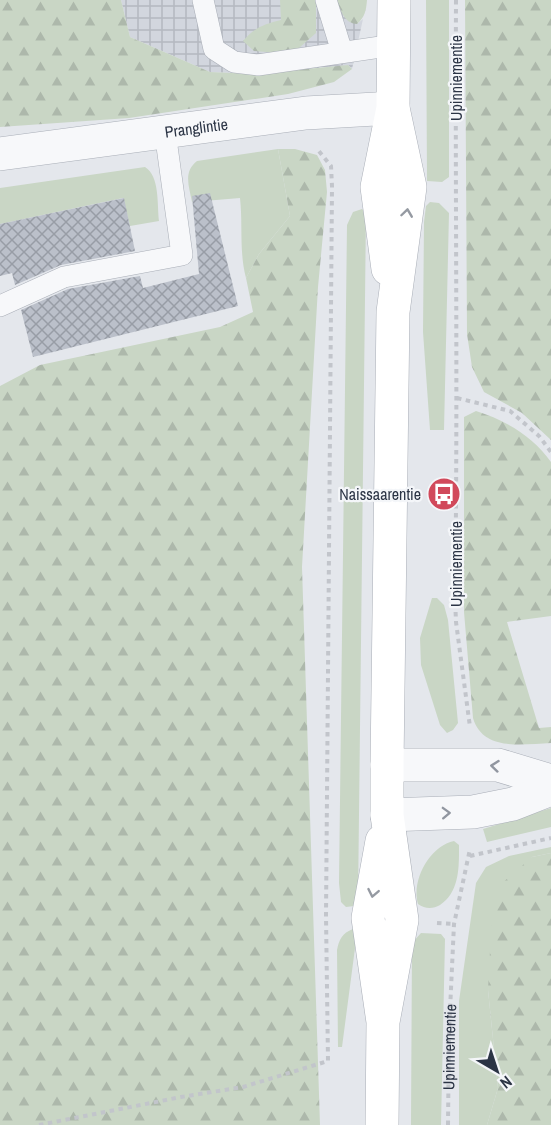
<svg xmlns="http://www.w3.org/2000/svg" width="551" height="1125" viewBox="0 0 551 1125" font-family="'Archivo Narrow',sans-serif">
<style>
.industrial{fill:url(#industrial-grid)}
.green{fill:#c9d6c5}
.forest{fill:url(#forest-firs)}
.building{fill:url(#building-cross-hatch)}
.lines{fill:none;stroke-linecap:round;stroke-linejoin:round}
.lane-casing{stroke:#a9aeb7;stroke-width:22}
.street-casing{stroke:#a9aeb7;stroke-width:34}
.secondary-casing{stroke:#a9aeb7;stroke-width:34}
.path{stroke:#c2c5cb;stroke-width:4;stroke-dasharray:4.5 4.5;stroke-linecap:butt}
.lane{stroke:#f7f8fa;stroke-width:21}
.street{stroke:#f7f8fa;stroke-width:33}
.secondary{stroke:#fff;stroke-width:33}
.oneway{stroke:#959aa2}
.oneway2{stroke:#9196a0}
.labels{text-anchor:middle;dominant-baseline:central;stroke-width:4.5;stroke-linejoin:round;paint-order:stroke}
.street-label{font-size:16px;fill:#2b3445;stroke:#f4f6f9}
.poi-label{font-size:16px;fill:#2b3445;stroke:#f4f6f9;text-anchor:end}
</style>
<defs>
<pattern id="industrial-grid" width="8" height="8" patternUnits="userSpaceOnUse" patternTransform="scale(1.5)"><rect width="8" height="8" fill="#d2d6de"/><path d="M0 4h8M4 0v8" fill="none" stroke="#b4b8c0"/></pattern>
<pattern id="forest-firs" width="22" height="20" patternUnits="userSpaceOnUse" patternTransform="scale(1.5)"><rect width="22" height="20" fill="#c9d6c5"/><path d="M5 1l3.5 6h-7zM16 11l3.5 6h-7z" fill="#adb8ab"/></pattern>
<pattern id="building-cross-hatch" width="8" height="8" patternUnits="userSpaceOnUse" patternTransform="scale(1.5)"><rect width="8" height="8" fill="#bbc0ca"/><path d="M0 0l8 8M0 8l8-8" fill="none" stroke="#989da6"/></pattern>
</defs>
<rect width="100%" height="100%" fill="#e4e7ec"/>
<path class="industrial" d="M121,0H337L357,24L363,19L352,69L348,65L254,74L210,72L130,37Z"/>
<path class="green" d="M426,0H449V177L442,182L427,181Z
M278,149L290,216L259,254L246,278C239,252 243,225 240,198L192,202C189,186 183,172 197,161Z
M145,167C160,176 157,205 159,221L130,226L123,198L0,224V188Z
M430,202L439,203L449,213L444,430H430L423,332L424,222L426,206Z
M362,209L366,213L358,900L354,906L346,907L341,902L339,883L347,225L353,212Z
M432,598H437L444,605L448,620L458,723L453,730L447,733L440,725L421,665L420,638Z
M551,808V827L487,842L483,829Z
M454,841L459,845C459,866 460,892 440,905C433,909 425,909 418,904C411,880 430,846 454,841Z
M551,847V853L532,857L488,990L498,1088L487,1125H459V1001L476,883L486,867L509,856Z
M353,929L357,933L342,1047H338L337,950C339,940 342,933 353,929Z
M421,933L441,934L445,939L441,1125H411L412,943Z"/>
<path class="forest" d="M0,0H121L130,37L210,72L254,74L348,65L352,69L334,82L288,94L129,118L0,127Z
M280,0H316V33L299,48L279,53L254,51L243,41C254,28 264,24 281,20Z
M337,0H367C366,11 365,17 357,24C344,23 341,11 337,0Z
M465,0H551V440L522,413L484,392L472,367L467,334Z
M278,149H295L317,155L325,170L327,192L318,287L302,567L320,1125H0V386L40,365L220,327L253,312L246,278L259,254L290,216Z
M476,411C505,420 533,436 551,462V616L507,622L539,728L551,727V743C523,744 483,752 473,718L464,612V417Z
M551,853V1125H487L498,1088L488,990L493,891L532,857Z"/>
<path class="building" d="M210,193L238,306L33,357L21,310L68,289L140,276L143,288L199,274L192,196Z
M124,198L135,251L61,265L15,285L12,273L0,276V224Z"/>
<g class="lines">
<g class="lane-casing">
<path id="lane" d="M203,0L214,49L234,62L258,65L394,45
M326,0L342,52
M0,306L64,277L182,255L165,132"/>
</g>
<g class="street-casing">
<g id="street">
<path id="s2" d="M0,154L306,113L393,108"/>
<path d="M387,765H498L551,781"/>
<path d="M387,815L473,812L513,804L551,789"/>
</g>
</g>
<g class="secondary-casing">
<path id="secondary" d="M388,269L377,187L393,108L394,0
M383,1022L402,920L387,815V765L393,312L410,187L393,108
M382,1125L383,1022L368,918L382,841"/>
</g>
<g class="path">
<path d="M456,0C455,199 458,398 455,598L456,622L470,727"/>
<path d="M457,398L510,411L539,436L551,452"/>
<path d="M470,856L551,838"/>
<path d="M437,923L454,924"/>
<path d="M39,1125L181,1097L243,1087L328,1061L326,916L332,186L331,166L318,150"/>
<path id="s1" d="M448,1125L449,1032L454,924L470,849"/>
</g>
<use href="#lane" class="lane"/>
<use href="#street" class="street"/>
<use href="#secondary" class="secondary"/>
</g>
<defs><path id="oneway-chevron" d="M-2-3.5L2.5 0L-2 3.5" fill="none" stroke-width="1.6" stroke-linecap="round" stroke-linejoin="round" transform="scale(1.5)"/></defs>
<g class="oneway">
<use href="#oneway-chevron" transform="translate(407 213) rotate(-82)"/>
<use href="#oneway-chevron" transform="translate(373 893) rotate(101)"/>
</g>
<g class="oneway2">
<use href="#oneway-chevron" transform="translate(495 766) rotate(-174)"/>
<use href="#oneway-chevron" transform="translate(446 813) rotate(-2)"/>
</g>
<defs>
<g id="bus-disc" transform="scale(1.725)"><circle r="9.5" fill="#d1495b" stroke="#f4f6f9"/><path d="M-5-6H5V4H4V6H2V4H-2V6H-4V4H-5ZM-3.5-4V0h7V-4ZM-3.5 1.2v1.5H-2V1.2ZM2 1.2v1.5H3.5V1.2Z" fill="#fff"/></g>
</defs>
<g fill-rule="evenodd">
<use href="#bus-disc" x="444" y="494"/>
</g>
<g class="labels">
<g class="street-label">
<text transform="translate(456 78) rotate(-90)">Upinniementie</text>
<text stroke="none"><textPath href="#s2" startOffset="198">Pranglintie</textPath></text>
<text transform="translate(456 564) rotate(-90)">Upinniementie</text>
<text stroke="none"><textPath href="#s1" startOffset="78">Upinniementie</textPath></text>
</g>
<g class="poi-label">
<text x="421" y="494">Naissaarentie</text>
</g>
</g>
<g transform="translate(497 1071) rotate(141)" stroke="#f4f6f9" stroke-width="4.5" paint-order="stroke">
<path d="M0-4.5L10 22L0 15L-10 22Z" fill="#2b3445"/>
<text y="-9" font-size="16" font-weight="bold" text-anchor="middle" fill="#2b3445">N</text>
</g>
</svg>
